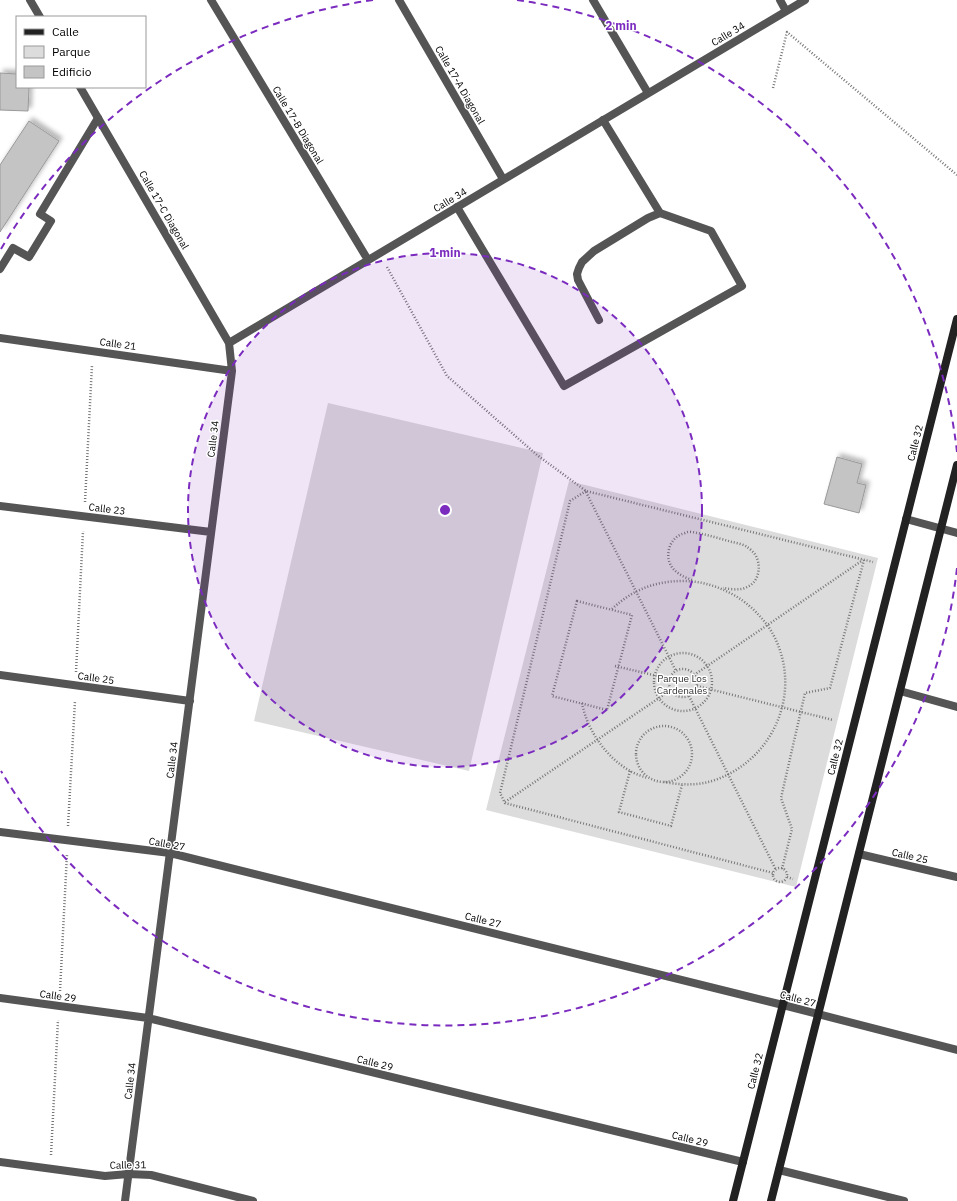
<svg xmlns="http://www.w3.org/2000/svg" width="957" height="1201" viewBox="0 0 957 1201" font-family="'IBM Plex Sans',sans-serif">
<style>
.green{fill:#dcdcdc}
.building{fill:#c4c4c4;stroke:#999;filter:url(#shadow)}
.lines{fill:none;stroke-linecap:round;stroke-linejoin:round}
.path{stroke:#777;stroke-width:2.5;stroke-dasharray:1 2;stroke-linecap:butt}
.lane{stroke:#555;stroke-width:8}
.street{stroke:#555;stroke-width:8}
.secondary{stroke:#222;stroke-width:8}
.ring{fill:none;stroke:#7b2cbf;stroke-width:2;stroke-dasharray:7 5}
.labels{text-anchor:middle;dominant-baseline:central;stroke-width:3;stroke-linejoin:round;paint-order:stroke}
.street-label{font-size:10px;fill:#000;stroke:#fff}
.park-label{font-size:10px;fill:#333;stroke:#fff}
.centre{fill:#7b2cbf;stroke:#fff;stroke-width:2}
.ring-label{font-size:12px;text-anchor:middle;font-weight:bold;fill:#7b2cbf;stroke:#fff;stroke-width:3;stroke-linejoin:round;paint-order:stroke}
</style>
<defs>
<filter id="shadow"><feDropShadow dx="3.5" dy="-3.5" stdDeviation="2" flood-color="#0004"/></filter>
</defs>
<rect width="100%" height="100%" fill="#fff"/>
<path class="green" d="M328,403L543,453L469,771L254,721Z
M569,481L878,558L796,887L486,810Z"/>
<path class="building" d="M0,73L17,74V87H29L28,111L0,110Z
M29,121L59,141L0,232V165Z
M837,457L862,464L857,483L866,485L859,513L824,504Z"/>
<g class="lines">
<path class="path" d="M773,88L787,32L957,175
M387,267L447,376L537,455L586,491L873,562
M586,491L570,501L500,793L505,803L773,873
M586,492L676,671
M85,502L92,365
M692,580C678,575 665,567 669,549C671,541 677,535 685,533C688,531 693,532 697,533C709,535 721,539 732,542C737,543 743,544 747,547C749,548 752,551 754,553C762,563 760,582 747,587C740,591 730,589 723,588
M577,601L632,615L607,710L552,696Z
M612,609C632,590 655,581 683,581C701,581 717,586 732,594C747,602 758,613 768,626C806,683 778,758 715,780C698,786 681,785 664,782
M654 682a29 29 0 1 1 58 0a29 29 0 1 1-58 0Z
M615,666L670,679
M669 683a14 14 0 1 1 28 0a14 14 0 1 1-28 0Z
M76,672L83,531
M694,675L863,560
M697,686L833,720
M689,696L776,870
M582,703C587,730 606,757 630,771C635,774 642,776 647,778
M636 754a28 28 0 1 1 56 0a28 28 0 1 1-56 0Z
M630,771L619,812L671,826L682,785
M505,802L671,690
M68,826L75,701
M773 875a7 7 0 1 1 14 0a7 7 0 1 1-14 0Z
M782,869L792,829L781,798L805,693L830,688L864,560
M787,877L793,879
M60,991L67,854
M51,1155L58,1020"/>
<path class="lane" d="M603,120L660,213
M457,207L564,386L742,286L711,231L660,213L648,218L594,251L582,262L579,268L577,274L578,280L599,320
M0,269L13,248L29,257L51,221L40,214L98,118"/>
<path class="street" d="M30,0L40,17
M211,0L368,260
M399,0L503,179
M593,0L648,93
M780,0L786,11
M80,87L229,343L232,371L125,1201
M0,338L232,371
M229,343L805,0
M0,506L211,532
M906,519L957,533
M0,675L190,701
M900,691L957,707
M0,832L170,853L783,1005L957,1050
M859,854L957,877
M0,998L148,1018L743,1162
M0,1162L105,1176L128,1174L151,1175L253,1201
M779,1170L904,1201"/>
<path class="secondary" d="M733,1201L957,319
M771,1201L957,465"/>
</g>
<circle cx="445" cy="510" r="257" fill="#7b2cbf" fill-opacity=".12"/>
<g class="ring">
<circle cx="445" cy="510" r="257"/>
<path d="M957 568A515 515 0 0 1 1 771M1 249A515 515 0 0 1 373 0M517 0A515 515 0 0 1 957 452"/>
</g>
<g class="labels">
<g class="street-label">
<text transform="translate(728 34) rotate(-31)">Calle 34</text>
<text transform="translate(460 85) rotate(60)">Calle 17-A Diagonal</text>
<text transform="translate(298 125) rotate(59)">Calle 17-B Diagonal</text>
<text transform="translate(450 200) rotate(-31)">Calle 34</text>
<text transform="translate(164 210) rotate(60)">Calle 17-C Diagonal</text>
<text transform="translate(118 344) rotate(8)">Calle 21</text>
<text transform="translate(213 439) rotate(-83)">Calle 34</text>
<text transform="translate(915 443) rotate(-76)">Calle 32</text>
<text transform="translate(107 509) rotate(7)">Calle 23</text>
<text transform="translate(96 678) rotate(8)">Calle 25</text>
<text transform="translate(835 757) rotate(-76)">Calle 32</text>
<text transform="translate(172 760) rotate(-83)">Calle 34</text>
<text transform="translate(167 844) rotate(10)">Calle 27</text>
<text transform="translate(910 856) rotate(13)">Calle 25</text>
<text transform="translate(483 920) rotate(14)">Calle 27</text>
<text transform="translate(58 996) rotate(8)">Calle 29</text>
<text transform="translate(798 999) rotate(15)">Calle 27</text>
<text transform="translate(375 1063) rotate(14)">Calle 29</text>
<text transform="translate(755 1071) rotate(-76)">Calle 32</text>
<text transform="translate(130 1081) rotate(-83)">Calle 34</text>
<text transform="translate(690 1139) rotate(14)">Calle 29</text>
<text transform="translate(128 1165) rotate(-1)">Calle 31</text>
</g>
<g class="park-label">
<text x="682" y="678">Parque Los<tspan x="682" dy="12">Cardenales</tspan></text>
</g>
</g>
<circle cx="445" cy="510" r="6" class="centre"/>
<g class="ring-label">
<text x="621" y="30">2 min</text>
<text x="445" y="257">1 min</text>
</g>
<rect x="16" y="16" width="130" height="72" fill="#ffffff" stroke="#999999"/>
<rect x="24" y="29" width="20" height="6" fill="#222222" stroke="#999999"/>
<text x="52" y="36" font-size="12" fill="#000000">Calle</text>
<rect x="24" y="46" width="20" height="12" fill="#dcdcdc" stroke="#999999"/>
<text x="52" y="56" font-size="12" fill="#000000">Parque</text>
<rect x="24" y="66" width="20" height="12" fill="#c4c4c4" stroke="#999999"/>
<text x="52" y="76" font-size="12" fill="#000000">Edificio</text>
</svg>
